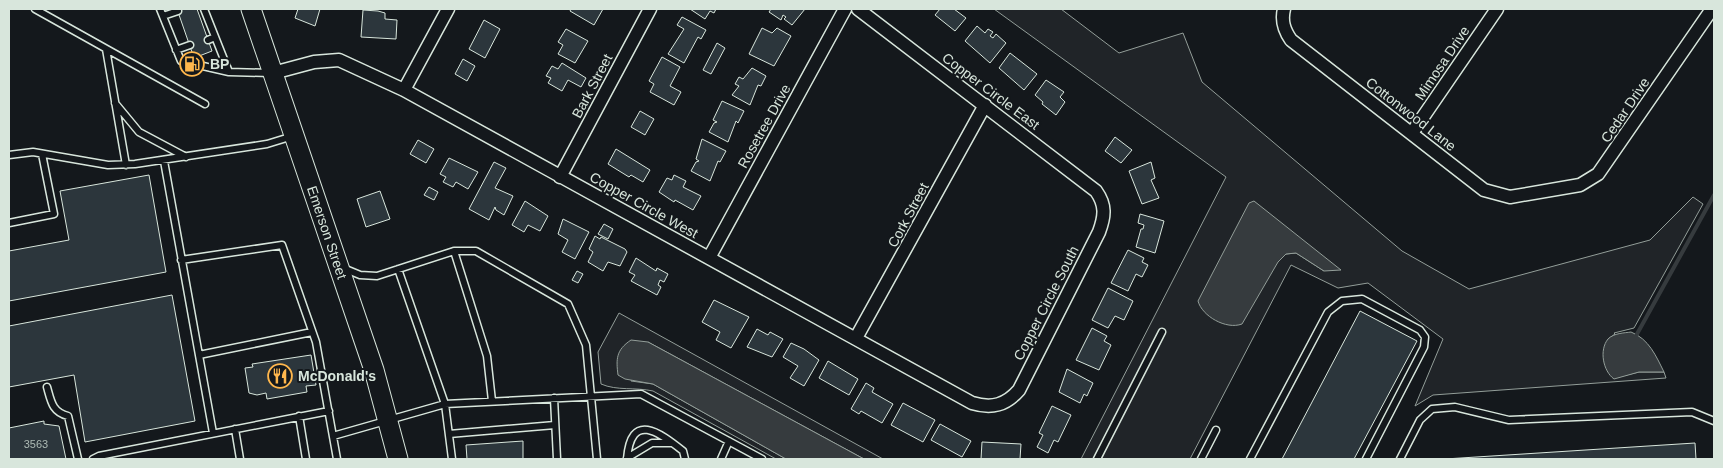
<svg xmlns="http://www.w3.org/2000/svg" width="1723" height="468" viewBox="0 0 1723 468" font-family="Helvetica,sans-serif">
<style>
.green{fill:#202428;stroke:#939e99;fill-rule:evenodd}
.water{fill:#363b3e;stroke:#939e99}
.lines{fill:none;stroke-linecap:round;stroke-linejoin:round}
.stream{stroke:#363b3e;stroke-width:4}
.building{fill:#2c363c;stroke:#d8e6dc}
.lane-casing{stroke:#d8e6dc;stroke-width:9}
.street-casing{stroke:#d8e6dc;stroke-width:15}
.primary-casing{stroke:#d8e6dc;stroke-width:21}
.lane{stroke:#14181c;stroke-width:6}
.street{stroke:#14181c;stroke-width:12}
.primary{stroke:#14181c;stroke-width:19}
.labels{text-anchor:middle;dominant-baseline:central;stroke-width:4;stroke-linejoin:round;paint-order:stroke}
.number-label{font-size:11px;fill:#adbab4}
.street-label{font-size:14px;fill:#d8e6dc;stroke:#14181c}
.poi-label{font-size:14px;font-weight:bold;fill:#d8e6dc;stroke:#14181c;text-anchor:start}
</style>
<rect width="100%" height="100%" fill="#14181c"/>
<path class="green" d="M994,9H1061L1119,53L1183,33L1202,82L1402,251L1469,289L1650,240L1693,197L1703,204L1634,328L1614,333L1615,334L1608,339L1614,378L1639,372H1664L1666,378L1433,395L1415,406L1443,339L1368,283L1338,288L1291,265L1190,459H1081L1226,177ZM1254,201L1324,271L1296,253L1286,254L1278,262Z
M619,313L883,459H864L648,342L631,381L653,384L786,459H776L653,391C635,387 617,391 601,384L598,352Z"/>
<path class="water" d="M1254,201L1341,270L1324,271L1296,253L1286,254L1278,262L1242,324C1226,330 1202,316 1198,301L1249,203Z
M1631,332C1649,339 1656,356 1664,372H1639L1614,379C1603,371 1599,350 1608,339C1614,333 1624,333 1631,332Z
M631,340L648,342L864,459H786L653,384L625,379L618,375C616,359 616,350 631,340Z"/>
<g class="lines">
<path class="stream" d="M1637,334L1714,195"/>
</g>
<path class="building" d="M177,9H197L212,51L194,58Z
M298,9H320L315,26L295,18Z
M571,9H603L594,25L570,11Z
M690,9H716L714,13L710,11L705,19Z
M771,9H805L792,25L784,19L786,17L783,15L781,20L769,12Z
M940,9H954L966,18L955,31L935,15Z
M363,10L378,11L385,13V19L397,20L396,39L361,37Z
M682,17L706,30L701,39L698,37L684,63L668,54L684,29L677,25Z
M484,20L500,29L485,58L469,49Z
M977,26L985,33L988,29L993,32L990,36L993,38L996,34L1006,43L990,63L965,41Z
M762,28L772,33L777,28L791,36L774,66L749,54Z
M566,29L588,41L575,63L558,54L563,45L558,42Z
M717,43L725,48L711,74L703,70Z
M1010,53L1037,74L1024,90L999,68Z
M662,57L680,67L670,86L681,92L674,105L650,92L654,84L649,81Z
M463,59L475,66L467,81L455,74Z
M562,63L586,78L581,87L568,80L562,91L548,83L551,78L546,76L552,66L558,69Z
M752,68L766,76L761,86L758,85L750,105L732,95L739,86L735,84L739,77L743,79Z
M1046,80L1064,92L1060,97L1065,102L1056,115L1042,104L1043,102L1035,95Z
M722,101L744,111L738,123L736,121L728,142L709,132L714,123L717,122L713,120Z
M640,111L654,119L645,135L631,127Z
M1115,137L1132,150L1121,163L1105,151Z
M702,139L726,151L720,162L718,161L710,181L691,171L696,162L699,161L696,159Z
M418,140L434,149L426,163L410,154Z
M616,149L650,170L643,182L631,175L629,177L608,164Z
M449,158L478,172L468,189L456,182L453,187L443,182L446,177L440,174Z
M494,162L506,168L495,188L513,196L504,215L496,210L495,207L489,220L469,209Z
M1151,162L1155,178L1151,180L1159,198L1142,204L1129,171Z
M149,175L166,272L9,301V251L69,240L60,191Z
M674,175L686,181L683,187L701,196L693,210L675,200L674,202L659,192L667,178L672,180Z
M429,187L438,192L434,200L424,195Z
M380,191L390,219L366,227L357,199Z
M525,201L548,216L540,231L528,225L524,232L512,225Z
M1140,214L1164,221L1155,253L1136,247L1141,229H1143L1144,225L1138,223Z
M563,219L589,232L575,259L562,252L568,240L558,234Z
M604,224L613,229L608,239L598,234Z
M595,236L600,239L601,237L625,249L627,252L620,266L608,262L603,271L588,262L593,252L589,249Z
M1128,250L1144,258L1142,262L1148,265L1142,277L1136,274L1128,291L1111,283Z
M636,258L656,271L657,268L668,274L664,282L660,280L658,285L661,287L657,295L631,281L635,275L629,272Z
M577,271L583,274L578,283L572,280Z
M1108,288L1133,301L1124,320L1115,316L1108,328L1092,320Z
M172,295L195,421L85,442L74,375L9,387V326Z
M714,300L749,317L731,348L716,340L720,332L702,322Z
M1360,311L1417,341L1354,459H1282Z
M1092,328L1107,336L1104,341L1111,345L1099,370L1076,360Z
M757,329L768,335L770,332L783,339L772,357L747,347Z
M791,343L804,349L819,360L804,386L790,378L798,366L783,357Z
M311,355L316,385L306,386L307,392L267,399L266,393L257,395L249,393L245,368L253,367L252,364Z
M828,361L858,379L849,395L819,378Z
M1067,369L1093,383L1087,396L1084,394L1080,403L1059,392Z
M866,383L874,388L872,392L893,404L882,423L861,411L859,414L851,409Z
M903,403L935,420L923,442L891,425Z
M1052,406L1071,415L1058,442L1054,440L1048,453L1037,447L1043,435L1039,433Z
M44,421V424L59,426L66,459H9V428Z
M940,424L971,441L962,457L931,440Z
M523,441V459H467L466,445Z
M982,442L1021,444L1020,459H981Z
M1695,443L1696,459H1445Z"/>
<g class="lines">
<g class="lane-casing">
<path id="lane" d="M35,9L205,104
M160,9L181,61L229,72L204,9
M163,16L178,11
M208,40L215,37
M106,49L126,165
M176,50L190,45
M229,72L271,73
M115,103L139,132L186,157
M9,155L33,152L108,165L135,164L267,144L293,136
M164,161L213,433
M9,223L54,214L42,154
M454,251H476L568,304L586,345L597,459
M181,260L282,245L316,342L337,459
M343,268L360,275L377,276L454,251L487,356L492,401
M398,269L445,404L452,459
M199,355L312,332
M47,387C51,401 52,412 68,416L78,459
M554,398L557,459
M299,416L306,459
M235,429L240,459
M449,434L555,425
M333,436L445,404L641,394L762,459
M627,458L652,443H671
M93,459L99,456L329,411
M627,459C631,411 659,432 683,451L685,459
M721,459L729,441
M1097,459L1162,332
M1201,459L1216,430
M1250,459L1328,312L1342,301L1362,299L1420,330L1425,337L1424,347L1366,459
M1400,459L1420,420L1432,409L1455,407L1509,420L1692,412L1714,421"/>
</g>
<g class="street-casing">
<path id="street" d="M1284,9C1281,21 1284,30 1291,40L1484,190L1510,197L1580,185L1598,174L1712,9
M273,73L314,62L339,60L404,90L972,403C992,409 1006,405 1019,390L1099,232C1105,216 1106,205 1096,191L858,9
M404,90L448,9
M1412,133L1497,9
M560,177L650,9
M709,258L845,9
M856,338L985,105"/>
</g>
<g class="primary-casing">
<g id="primary">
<path id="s1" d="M251,9L374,370L398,459"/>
</g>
</g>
<use href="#lane" class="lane"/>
<use href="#street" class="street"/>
<use href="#primary" class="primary"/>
</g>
<defs>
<g id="fuel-ring" transform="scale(1.25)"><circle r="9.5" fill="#14181c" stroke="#ffb74d" stroke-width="1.5"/><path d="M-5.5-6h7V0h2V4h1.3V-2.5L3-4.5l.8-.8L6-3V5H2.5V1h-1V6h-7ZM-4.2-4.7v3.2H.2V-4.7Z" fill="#ffb74d"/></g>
<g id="restaurant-ring" transform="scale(1.25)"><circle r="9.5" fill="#14181c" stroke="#ffb74d" stroke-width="1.5"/><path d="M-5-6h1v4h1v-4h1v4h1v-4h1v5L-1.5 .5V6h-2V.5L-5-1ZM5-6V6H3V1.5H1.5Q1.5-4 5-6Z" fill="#ffb74d"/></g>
</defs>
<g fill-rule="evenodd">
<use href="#fuel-ring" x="192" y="64"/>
<use href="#restaurant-ring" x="280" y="376"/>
</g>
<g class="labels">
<g class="number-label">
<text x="36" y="444">3563</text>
</g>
<g class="street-label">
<text transform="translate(1442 63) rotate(-56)">Mimosa Drive</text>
<text transform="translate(592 86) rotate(-62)">Bark Street</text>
<text transform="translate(991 91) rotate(37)">Copper Circle East</text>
<text transform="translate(1625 110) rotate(-56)">Cedar Drive</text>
<text transform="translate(1411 114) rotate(38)">Cottonwood Lane</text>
<text transform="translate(764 126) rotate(-61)">Rosetree Drive</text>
<text transform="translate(644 205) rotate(29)">Copper Circle West</text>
<text transform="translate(908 215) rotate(-62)">Cork Street</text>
<text stroke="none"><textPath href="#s1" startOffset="236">Emerson Street</textPath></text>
<text transform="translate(1046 303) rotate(-63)">Copper Circle South</text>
</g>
<g class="poi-label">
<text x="210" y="64">BP</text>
<text x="298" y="376">McDonald's</text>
</g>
</g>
<rect width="1723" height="468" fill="none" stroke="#d8e6dc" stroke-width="20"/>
</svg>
